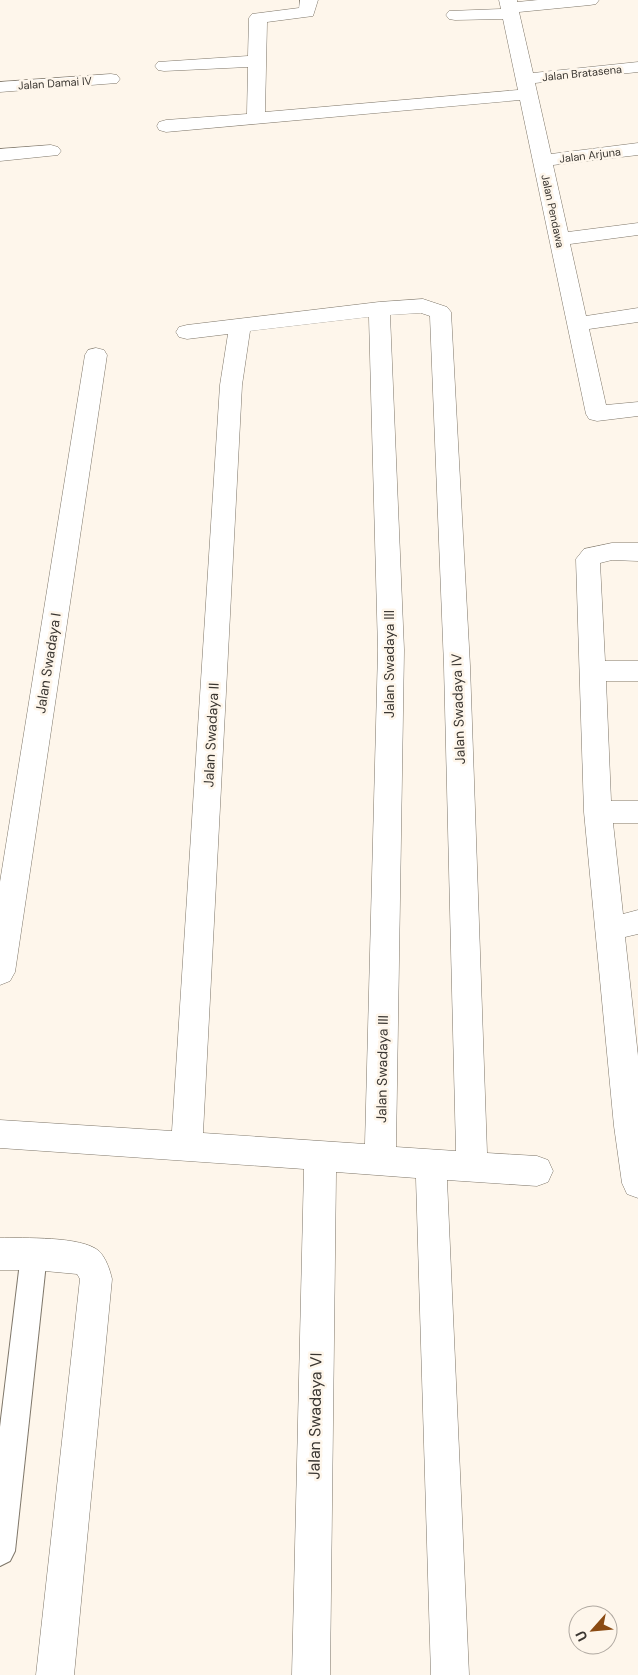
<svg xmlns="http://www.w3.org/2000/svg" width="638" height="1675" viewBox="0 0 638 1675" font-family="'DM Sans',sans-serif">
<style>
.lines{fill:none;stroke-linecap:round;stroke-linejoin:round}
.lane-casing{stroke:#7e7669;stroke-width:2}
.street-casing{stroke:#7e7669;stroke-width:1}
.lane{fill:#fff;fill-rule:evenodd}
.street{fill:#fff;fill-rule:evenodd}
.labels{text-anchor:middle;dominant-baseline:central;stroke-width:5;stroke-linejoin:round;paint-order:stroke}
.far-street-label{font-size:11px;fill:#3a3631;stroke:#fef6eb}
.street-label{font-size:14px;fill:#3a3631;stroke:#fef6eb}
.near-street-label{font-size:16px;fill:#3a3631;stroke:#fef6eb}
</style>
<rect width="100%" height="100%" fill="#fef6eb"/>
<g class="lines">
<g class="lane-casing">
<path id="lane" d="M34,1241L43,1245L47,1254L15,1551L10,1561L0,1566V1427L21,1254L25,1245Z"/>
</g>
<g class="street-casing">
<path id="street" d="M300,0H318L313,16L267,22L265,112L518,90L503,19L455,20L449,19L446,15L449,11L501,9L499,0H517V2L538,0H599L596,4L590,5L519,12L533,73L638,62V72L535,83L551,154L638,143V155L553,165L568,232L638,223V235L570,244L586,316L638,308V322L589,329L606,405L638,402V416L597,421L589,419L586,414L520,100L166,132L159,130L157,126L159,122L166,120L247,114L248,67L164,71L158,70L155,66L158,62L248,56L249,18L252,14L299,8Z
M111,74L117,75L120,79L117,83L0,92V82Z
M51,145L58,147L61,151L58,155L0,161V149Z
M423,299L447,307L451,312L470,666L487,1153L537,1156L548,1160L553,1171L548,1182L537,1186L447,1180L469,1675H431L416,1178L336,1172L330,1675H292L304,1169L0,1148V1120L172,1131L220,385L228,334L187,339L179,337L176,332L179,327L187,325L379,302ZM421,313L430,316L444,666L456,1151L396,1147L404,650L390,315ZM369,317L378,650L365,1144L203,1133L242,385L250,331Z
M96,348L104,350L107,355L15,972L10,981L0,985V882L85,355L88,350Z
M612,543H638V561L612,560L600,563L605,661H638V681H606L611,801H638V823H613L623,914L638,910V934L625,937L638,1056V1198L627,1194L622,1183L614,1126L584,812L576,559L584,549Z
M0,1238C23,1238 82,1236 99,1251C106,1258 110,1270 112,1279L74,1675H36L80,1279L77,1274L34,1270H0Z"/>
</g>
<use href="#lane" class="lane"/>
<use href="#street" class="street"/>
</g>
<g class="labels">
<g class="far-street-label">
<text transform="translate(582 73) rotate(-6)">Jalan Bratasena</text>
<text transform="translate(55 83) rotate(-4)">Jalan Damai IV</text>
<text transform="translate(590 155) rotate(-7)">Jalan Arjuna</text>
<text transform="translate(553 211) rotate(78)">Jalan Pendawa</text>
</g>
<g class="street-label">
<text transform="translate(48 663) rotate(-81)">Jalan Swadaya I</text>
<text transform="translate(389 664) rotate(-90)">Jalan Swadaya III</text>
<text transform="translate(458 709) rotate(-92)">Jalan Swadaya IV</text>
<text transform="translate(211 735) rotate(-87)">Jalan Swadaya II</text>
<text transform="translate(382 1069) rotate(-89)">Jalan Swadaya III</text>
</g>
<g class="near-street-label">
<text transform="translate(315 1416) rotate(-89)">Jalan Swadaya VI</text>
</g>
</g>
<g transform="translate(593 1630) rotate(243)"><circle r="24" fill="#fef6eb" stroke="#b0a9a1"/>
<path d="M0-4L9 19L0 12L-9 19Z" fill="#8a4a12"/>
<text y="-8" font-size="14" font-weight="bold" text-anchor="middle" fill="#3a3631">U</text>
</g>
</svg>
